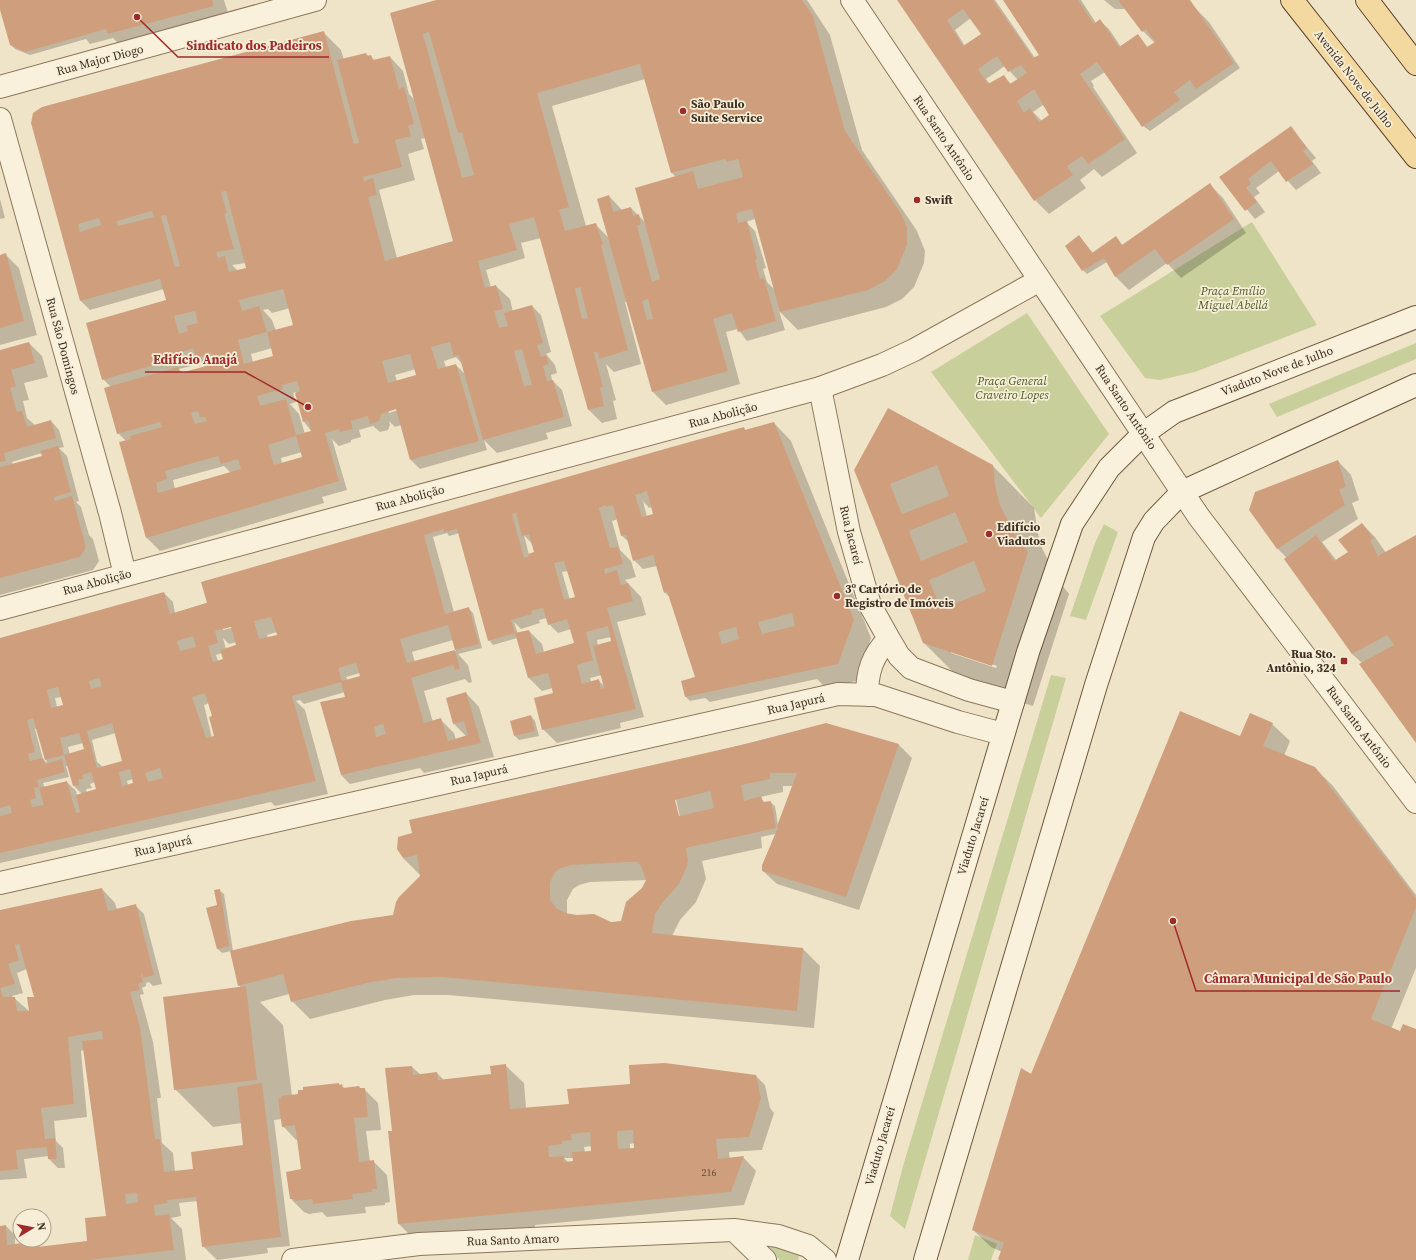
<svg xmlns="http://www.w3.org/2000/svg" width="1416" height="1260" viewBox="0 0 1416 1260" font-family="'Source Serif 4',serif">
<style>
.green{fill:#c9cf9b}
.shadow{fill:#0003;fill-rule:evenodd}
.building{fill:#cf9f7d;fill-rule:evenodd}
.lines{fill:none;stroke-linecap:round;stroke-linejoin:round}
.minor-casing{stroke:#8d765c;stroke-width:24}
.tertiary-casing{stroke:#8d765c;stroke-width:24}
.secondary-casing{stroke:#6f573f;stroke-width:24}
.primary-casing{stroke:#5b4430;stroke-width:24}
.minor{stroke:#faf1dc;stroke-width:22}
.tertiary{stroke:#faf1dc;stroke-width:22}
.secondary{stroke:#faf1dc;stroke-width:22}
.primary{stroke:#f3d9a0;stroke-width:22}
.poi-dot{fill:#9e2a2b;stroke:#f7eed8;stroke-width:1.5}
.labels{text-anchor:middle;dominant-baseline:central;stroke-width:3.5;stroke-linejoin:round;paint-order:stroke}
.number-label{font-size:10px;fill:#624a37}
.street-label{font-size:12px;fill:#3d2e20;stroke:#f7eed8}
.poi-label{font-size:12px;font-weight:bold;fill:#3d2e20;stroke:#f7eed8;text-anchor:start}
.park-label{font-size:12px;font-style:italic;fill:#4d5a26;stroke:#f7eed8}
.leader{fill:none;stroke:#9e2a2b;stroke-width:1.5}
.callout-dot{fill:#9e2a2b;stroke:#f7eed8;stroke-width:1.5}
.callout-label{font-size:13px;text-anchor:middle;font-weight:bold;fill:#9e2a2b;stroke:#f7eed8;stroke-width:3.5;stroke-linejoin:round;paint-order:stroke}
</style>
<rect width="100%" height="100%" fill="#f0e4c8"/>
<path class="green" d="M1252,222L1317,325L1195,372L1160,380L1145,378L1100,316Z
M1027,313L1109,434L1041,518L931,372Z
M1416,343V359L1277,417L1269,404Z
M1104,524L1118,532L1086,620L1070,616L1095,543Z
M1051,675L1066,678L905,1229L890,1216L903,1166Z
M975,1235L997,1244L991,1260H968Z
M762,1244L800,1252L798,1260H780Z"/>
<path class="shadow" d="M0,0H224L231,23L126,51L113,38L90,44L86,39L30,55L15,49L11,45L0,6Z
M440,0H807L830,35L862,150L917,231L925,251L924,263L914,287L902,299L886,307L798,330L779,311L785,330L747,341L738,329L726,332L740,384L666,405L653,392L627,302H625L641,364L614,372L606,364L616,400L613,401L617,419L602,423L589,410L541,238L521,243L525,258L486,270L491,287L496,286L510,299L513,312L532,306L541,315L551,352L546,354L555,365L557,373L551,375L552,380L562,390L572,426L546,433L548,439L497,453L484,440L487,450L420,469L411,460L401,425L395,427L389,421L390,425L388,430L380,432L373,426L359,430L361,437L351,440V442L339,446L332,439L347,490L322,497L324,503L160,551L146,537L126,441L118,433L111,387L103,379L168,300L164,289L90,310L81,301L51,192L323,32L341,50L344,60L366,54L376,61L390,57L403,71L409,94L415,100L392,13ZM645,79L672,173L676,177L645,222L631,208L622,210L609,196L608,237L595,224L586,226L552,106ZM426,138L454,241L397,258L379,190L415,180L408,154L424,149L421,139ZM755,219L774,289L767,282L763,269L766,268L755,231L746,222ZM246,263L248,268L238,271L232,265ZM290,308L295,328L276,331L272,320L263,310L268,309L272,313ZM272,348L276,360L253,362L251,354ZM456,357L463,365L466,375L456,365L446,368L444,361ZM198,358L206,367L183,374L179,369L191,366L190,360ZM416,369L418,376L397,381L395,375ZM296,392L304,422L312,432L305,434L299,414L290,404L296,402L293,393ZM400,407L401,409L389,413V410ZM302,452L303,458L282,464L281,458ZM224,466L231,473L175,489L173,480Z
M898,0H995L1035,58L1041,55L1004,0H1081L1096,23L1100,21L1109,29L1121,47L1138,35L1148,48L1155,43L1143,31L1126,9H1115L1104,0H1187L1209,22L1240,68L1150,131L1143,126L1105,72L1091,81L1094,86L1093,87L1137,153L1102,177L1094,169L1080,180L1086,188L1049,214L1035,200ZM971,18L982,34L965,46L955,30ZM1005,66L1018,80L1011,84L1003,76L990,84L986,79ZM1043,105L1050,116L1042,121L1033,112Z
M1291,128L1316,158L1312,161L1321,173L1296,190L1279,171L1256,188L1260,193L1254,197L1265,212L1255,219L1220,177Z
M1210,185L1223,198L1246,233L1181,278L1167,263L1129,290L1116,277L1107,262L1087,274L1083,270L1079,236L1093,253L1116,237L1123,246Z
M0,199L5,218L0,219Z
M5,254L19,268L37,335L0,345V256Z
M29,343L42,356L48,377L24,383L29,400L23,401L27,418L36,426L51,421L59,430L64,447L59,448L67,456L79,501L76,502L81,507L89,535L93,539L99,561L93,570L0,595V351ZM42,453L43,456L13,465L12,462Z
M889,409L993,466L1034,508L1038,534L1042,548L1058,580L1069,594L1033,706L966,685L924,643L855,470ZM951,651L997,666L996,668L951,653Z
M774,423L791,441L871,638L856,681L826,688L817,679L710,702L705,698L690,701L686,697L682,682L696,678L671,598L664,592L657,566L643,569L634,560L629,542L622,536L618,519L612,521L620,550L631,561L636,577L625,580L641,597L646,615L617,622L644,717L620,723L621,728L557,743L543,729L554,693L553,688L542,691L529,678L517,638L493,645L489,640L460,533L449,536L447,533L433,537L454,612L468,608L473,613L482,648L458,654L468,665L472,682L469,683L465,679L424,691L433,722L441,720L454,733L456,740L467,737L454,724L447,699L466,693L479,707L494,757L424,773L420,768L350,784L341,775L346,698L345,692L304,704L300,700L296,701L305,710L328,794L275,806L271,802L0,863V639L164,593L173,602L175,613L745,430ZM643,501L649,508L652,507L654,515L647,517ZM524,535L532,544L536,553L529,555ZM568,571L576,598L570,600L562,572ZM547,618L549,624L558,633L571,629L575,643L544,652L542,644L529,631L518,634L514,622L521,629L540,623L539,620ZM236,625V627L223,630V628ZM277,632L278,636L268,638L267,635ZM611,637L613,642L598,646L597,640ZM223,638L229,644L237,642L238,646L226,649ZM453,640L456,651L415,662L412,652ZM222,653L224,660L218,661L216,655ZM360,673L362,677L348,681L346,677ZM602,675L605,687L598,680L591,682L590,678ZM62,697L64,705L57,707L55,698ZM209,703L214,716L215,737L212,738L204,705ZM35,729H37L47,763L43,759ZM116,733L125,762L103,767L97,762L92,740ZM83,743L85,750L70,755L68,747ZM66,766H68L74,786L82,794L77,796L76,791L67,782L45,788L43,783L69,777ZM133,779L134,784L128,785L127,781ZM95,782L98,790L87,793L86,789L92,788L90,784Z
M1338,461L1351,475L1359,500L1352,503L1358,519L1322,542L1337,561L1349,553L1362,524L1375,537L1386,553L1416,537V742L1362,663L1352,654L1287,558L1278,549L1250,510Z
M531,716L535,721L539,736L519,740L515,736Z
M826,724L898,744L912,758L859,910L777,884L763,871V865L775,834L761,837L762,848L702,861L706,879L696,902L680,920L672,936L803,949L820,966L814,1028L448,995H414L385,1000L310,1019L292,1001L289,994L260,1002L283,1025L292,1096L338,1084L346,1089H364L378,1103L381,1130L366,1131L370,1162L373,1161L387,1175L390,1202L385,1203V1205L365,1207L366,1213L327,1217L322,1212L309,1214L304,1212L291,1199L302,1170L298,1139L296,1140L283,1126L282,1119L274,1120L290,1246L267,1248L268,1253L217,1260L203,1246L198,1201L179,1203L181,1216L171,1218L182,1229L186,1260H0V1227L6,1226L15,1235V1245L35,1242L41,1248L87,1242L107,1217L84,1050L81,1051L87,1117L54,1121L56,1141L63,1148L65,1168H58L49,1159V1156L24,1159L27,1178L0,1180V911L102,889L115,903L117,910L135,905L144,914L162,984L153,986L149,982L146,983V986L142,988L144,994L140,995L153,1042L161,1098H157L162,1143L173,1153L175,1172L192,1170L243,1146L242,1123L213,1127L175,1089L241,988L239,985L231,951L222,953L218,949L207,909L219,906V890L224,894L233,951L394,916L421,876L403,858L668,763ZM783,786H793L778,825L775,806L770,802L765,803L760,797L783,792ZM673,797L676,799L680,817H678ZM648,880L622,922L611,923L567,915V900L573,889L579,885L590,882ZM27,969L35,998L30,1012L12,996L23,993L17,973Z
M1272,724L1290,741L1284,756L1315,768L1333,786L1416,895V968L1391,1029L1400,1032L1416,1030V1260H1000L1002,1252L991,1247L973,1230L1022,1070L1032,1074L1240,737Z
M506,1066L524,1083L526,1108L570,1105L756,1076L765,1085L770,1108L774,1113L762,1150L729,1152L730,1159L743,1157L756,1171L744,1205L535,1225V1230L412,1237L399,1224L393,1132L412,1067L421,1075L437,1073L444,1080L492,1075ZM635,1143L636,1149L630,1150V1144ZM592,1146V1152H585L584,1147ZM564,1158H574L575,1162L569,1163Z"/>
<path class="building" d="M0,0H212L214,6L108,34L106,29L25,52L10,45L0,10Z
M436,0H802L813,16L845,131L900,212L907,227V245L897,269L885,281L868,290L780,312L752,209L736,213L738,223L747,221L757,259L755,260L760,279L764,278L776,321L738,332L732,313L713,319L728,371L652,392L597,199L609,195L613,212L631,207L633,216L639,214L641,224L637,226L652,282L660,279L635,188L693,171L698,189L743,177L738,159L727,162L725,159L671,173L640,64L537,93L569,207L559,210L565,231L596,223L603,244L601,245L628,350L599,359L598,352H594L603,387L600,388L604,406L588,410L534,217L509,224L517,250L478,261L485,288L496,285L503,309L494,311L499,328L508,326L504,313L532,305L543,343L537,345L541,357L546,355L549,364L543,366L547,381L553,380L564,417L483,440L459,355L454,357L450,342L431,347L438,369L456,364L479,441L410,460L396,409L381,414L379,421L370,424L368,416L351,421L353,429L340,432L339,429L325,433L339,481L146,538L119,442L131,439L130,436L162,427L160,422L117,434L104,388L178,367L180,373L214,364L212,353L196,358L193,348L182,352L183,357L102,380L86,323L166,300L160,279L80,301L31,123L33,113L42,107L324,31L354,144L359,143L337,60L366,53L367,56L371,55L373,60L390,56L399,89L404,87L414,124L408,126L411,136L395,140L402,167L363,177L364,181L373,178L377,195L368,197L385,261L453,241L390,13ZM429,32L458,133L462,132L474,175L462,178L423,34ZM226,191L246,268L229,272L225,256L218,258L216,252L234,249L224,214L227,213L221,192ZM152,211L154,217L118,226L117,221ZM166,215L180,266L175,267L161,216ZM99,218L101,225L80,232L78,224ZM580,287L588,318L582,319L575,289ZM283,289L293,325L267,332L273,356L244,364L238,340L267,332L259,306L242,311L239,300ZM648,299L653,319L647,320L642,301ZM195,311L198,323L186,326L188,331L179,334L174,316ZM522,349L532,385L524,386L514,351ZM410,354L416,375L388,383L382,361ZM297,381L300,391L295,393L303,422L308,420L311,431L296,435L286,399L260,406L257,396L283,389L282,385ZM198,411L200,418L205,417L207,421L195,424L191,413ZM296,436L302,457L274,465L268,445ZM218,456L221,464L238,459L241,469L158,493L156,483L167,479L165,471Z
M897,0H993L1033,58L1039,55L1003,0H1078L1094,24L1100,19L1119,47L1138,34L1147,47L1155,42L1146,29L1142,32L1118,0H1190L1234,63L1196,89L1190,80L1174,92L1180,100L1142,127L1097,62L1080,74L1125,139L1088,164L1082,156L1067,166L1073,175L1034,201ZM963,9L981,34L963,46L947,20ZM997,56L1008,72L1021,65L1027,73L1010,84L1004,75L988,84L978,69ZM1034,89L1049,115L1039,122L1030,108L1024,113L1017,101Z
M1291,126L1307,148L1303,151L1313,164L1286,182L1271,161L1248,179L1251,184L1246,188L1257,202L1245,211L1219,177Z
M1210,183L1234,219L1167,265L1155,249L1115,277L1104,258L1082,271L1065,246L1079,235L1092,253L1116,236L1122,245Z
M6,253L24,321L0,328V255Z
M29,342L35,363L11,370L16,386L10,388L17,412L22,411L27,427L51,420L56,438L4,453L6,461L0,462V350Z
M888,408L993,465L995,486L1000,505L1016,537L1028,552L992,666L923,643L854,470ZM937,465L949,496L902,514L890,484ZM955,512L968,542L921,561L909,531ZM974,561L986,591L941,609L929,580Z
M774,422L854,620L838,664L685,697L681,681L695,677L667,591L664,593L653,555L633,561L626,535L621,536L613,505L606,507V505L599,508L610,548L618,547L623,564L604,569L605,574L617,570L621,585L628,583L633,601L607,608L636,709L542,730L534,698L553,693L548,673L528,678L515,633L529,630L536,654L574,643L567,619L548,625L543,608L531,611L532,614L511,620L515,633L488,641L457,529L444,532V529L424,535L445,614L469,607L479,644L455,650L448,625L400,639L407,663L455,650L460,669L455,670L453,665L411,678L424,723L441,718L448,741L468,735L464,721L453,724L446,698L466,692L481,743L341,775L320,702L345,697L341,682L292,696L316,781L0,853V816L12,813L10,805L0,808V638L164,592L170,614L207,603L201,582L668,448L744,427L745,430ZM647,491L653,514L642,517L635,495ZM516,513L522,536L529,534L534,552L528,554L529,556L524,558L512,514ZM564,561L575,597L564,600L554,563ZM792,613L795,626L762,634L758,622ZM271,617L277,635L259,639L254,621ZM608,626L611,641L593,646L604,688L601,689L599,679L582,684L577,665L593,660L586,632ZM231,627L236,645L220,650L223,659L213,662L208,646L218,643L215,631ZM736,627L739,639L722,644L718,632ZM193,636L196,647L180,651L177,641ZM356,663L360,676L342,681L338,668ZM99,678L102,686L91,689L89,681ZM58,687L63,705L51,708L47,690ZM205,693L212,716L209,717L214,736L206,738L192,697ZM33,718L45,760L64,755L60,738L79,733L84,749L64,755L73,786L79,785L78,780L83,779L82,775L91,772L96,789L76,795L80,812L76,813L67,781L39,788L44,805L32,807L30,800L36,798L34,788L39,787L37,780L65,772L62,759L45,764L43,758L30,761L28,754L35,752L27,720ZM112,723L122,761L97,768L87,731ZM383,724L386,734L376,737L374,727ZM160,768L163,778L148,782L145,773ZM130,769L133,783L122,786L119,772Z
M58,446L71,492L54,497L55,501L72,496L86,547L80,557L0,578V467L42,456L40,451Z
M1338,460L1346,487L1339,489L1345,505L1277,549L1249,510L1255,492Z
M1362,523L1374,539L1370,540L1378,556L1416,535V743L1359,664L1394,645L1387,635L1352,654L1284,559L1316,535L1334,561L1348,552L1338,540Z
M1180,711L1240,736L1250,713L1273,723L1263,746L1315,767L1416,898V907L1371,1019L1400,1031L1403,1024L1416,1029V1260H1000L998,1259L1004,1243L972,1230L1021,1068L1031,1074Z
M531,715L535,731L514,736L510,721Z
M826,723L899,744L846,897L762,871V865L778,828L777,826L797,773H770V779L741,785L744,801L761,796L763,802L771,801L776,828L686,848L688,861L687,866L679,884L663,902L655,914L652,933L803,948L797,1011L443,977L396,978L367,983L291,1002L283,974L238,986L230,951L351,921L393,915L396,902L399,897L420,876L417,855L403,858L397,849L398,837L412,833L409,820L746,744ZM710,791L714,808L679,816L675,800ZM629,862H637L641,866L646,880L642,888L626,902L621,921L611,922L594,914L577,915L565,913L556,908L550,900V882L555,872L561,868L572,865Z
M102,888L108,911L136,904L154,975L143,978L142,973L141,974L143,982L138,984L140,990L130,992L140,1027L155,1139H160L164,1172L193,1169L191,1152L243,1145L237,1087L262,1083L281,1237L202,1247L196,1197L167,1200L168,1203L154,1205L155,1216L169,1214L174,1250L88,1260H0V1226L6,1225L7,1245L36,1241L37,1247L87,1241L85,1218L106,1216L82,1041L103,1039L102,1031L68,1037L74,1104L41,1108L45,1139L55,1138L57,1159H48L47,1147L16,1150L18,1169L0,1171V988L3,997H15L17,1011H29L27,997H34L19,944L15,945L19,960L8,964L15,984L0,988V910ZM137,1193L138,1202L126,1204L125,1194Z
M220,889L229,946L217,949L206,908L217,905L214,890Z
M246,986L257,1080L174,1090L163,997Z
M665,1063L756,1075L761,1098L749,1137L716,1139L718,1159L744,1156L731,1192L398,1224L388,1131H392L385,1068L412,1066L413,1075L437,1072L438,1080L491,1074L490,1066L506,1064L510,1109L569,1104L567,1089L630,1084L629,1065ZM633,1130L634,1148L618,1149L617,1131ZM590,1132L591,1151L572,1152L573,1161L564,1162V1156L549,1157L548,1146L562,1144V1141L572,1140L571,1134Z
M339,1083V1085L342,1084L343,1088L359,1086L360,1088H365L368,1117L354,1118L359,1162L374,1160L377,1189H372V1192L352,1194L353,1199L313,1204L312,1199L295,1201L294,1199H290L286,1172L301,1169L295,1125L282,1127L278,1099L282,1098L281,1096L298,1094V1090H303V1087Z"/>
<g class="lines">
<g class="minor-casing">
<path id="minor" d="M0,87L315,0
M0,119L110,513L125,575
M820,388L849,532L870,605L889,639C872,655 867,673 867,695
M889,639L899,656L911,668L969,690L1013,702
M0,883L838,694L876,695L958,722L1003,734"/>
</g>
<g class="tertiary-casing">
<path id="tertiary" d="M852,0L1199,517L1416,802
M0,609L820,388L882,365L914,350L1040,280
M734,1230L765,1260
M293,1260L419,1244L734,1230L778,1236L808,1246L825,1260"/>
</g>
<g class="secondary-casing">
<path id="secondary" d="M847,1260L1028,652L1072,524L1109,468L1143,434L1174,412L1416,317
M925,1260L1096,685L1144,537L1154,521L1182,492L1416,385"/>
</g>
<g class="primary-casing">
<path id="primary" d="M1292,0L1416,157
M1367,0L1416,64"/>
</g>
<use href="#minor" class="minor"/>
<use href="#tertiary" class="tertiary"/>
<use href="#secondary" class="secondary"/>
<use href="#primary" class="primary"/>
</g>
<g class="poi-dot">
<circle cx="683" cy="111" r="4"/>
<circle cx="917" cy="200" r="4"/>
<circle cx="989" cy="534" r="4"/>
<circle cx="837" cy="596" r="4"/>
<rect x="1340" y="657" width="8" height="8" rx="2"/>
</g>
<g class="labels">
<g class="number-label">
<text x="709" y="1172">216</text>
</g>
<g class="street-label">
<text transform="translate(100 60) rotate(-15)">Rua Major Diogo</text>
<text transform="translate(1354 79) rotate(52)">Avenida Nove de Julho</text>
<text transform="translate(944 138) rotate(56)">Rua Santo Antônio</text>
<text transform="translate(63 346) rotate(75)">Rua São Domingos</text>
<text transform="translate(1277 371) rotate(-21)">Viaduto Nove de Julho</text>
<text transform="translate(1126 407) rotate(56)">Rua Santo Antônio</text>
<text transform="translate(723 415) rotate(-15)">Rua Abolição</text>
<text transform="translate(410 498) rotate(-15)">Rua Abolição</text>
<text transform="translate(851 535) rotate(76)">Rua Jacareí</text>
<text transform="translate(97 582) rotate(-15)">Rua Abolição</text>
<text transform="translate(796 704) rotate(-13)">Rua Japurá</text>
<text transform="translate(1359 727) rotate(53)">Rua Santo Antônio</text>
<text transform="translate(479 775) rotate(-13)">Rua Japurá</text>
<text transform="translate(973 836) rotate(-73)">Viaduto Jacareí</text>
<text transform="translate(163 846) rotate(-13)">Rua Japurá</text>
<text transform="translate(880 1146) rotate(-74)">Viaduto Jacareí</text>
<text transform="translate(513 1240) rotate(-2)">Rua Santo Amaro</text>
</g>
<g class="poi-label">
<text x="691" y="104">São Paulo<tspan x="691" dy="14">Suite Service</tspan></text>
<text x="925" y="200">Swift</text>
<text x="997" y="527">Edifício<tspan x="997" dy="14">Viadutos</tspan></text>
<text x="845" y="589">3º Cartório de<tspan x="845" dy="14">Registro de Imóveis</tspan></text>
<text x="1336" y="654" text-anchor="end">Rua Sto.<tspan x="1336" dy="14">Antônio, 324</tspan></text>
</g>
<g class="park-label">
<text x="1233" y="291">Praça Emílio<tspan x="1233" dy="14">Miguel Abellá</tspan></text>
<text x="1012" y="381">Praça General<tspan x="1012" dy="14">Craveiro Lopes</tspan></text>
</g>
</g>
<path class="leader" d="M137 17L178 57H329M308 407L245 372H145M1173 921L1196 991H1400"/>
<g class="callout-dot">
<circle cx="137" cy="17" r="4"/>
<circle cx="308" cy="407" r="4"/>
<circle cx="1173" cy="921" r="4"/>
</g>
<g class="callout-label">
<text x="254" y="50">Sindicato dos Padeiros</text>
<text x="195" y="364">Edifício Anajá</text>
<text x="1298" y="983">Câmara Municipal de São Paulo</text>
</g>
<g transform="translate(32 1228) rotate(80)"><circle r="19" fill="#f7eed8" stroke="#ada18e"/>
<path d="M0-3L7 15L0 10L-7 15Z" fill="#9e2a2b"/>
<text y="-6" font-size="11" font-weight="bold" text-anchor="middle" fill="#3d2e20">N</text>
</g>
</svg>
